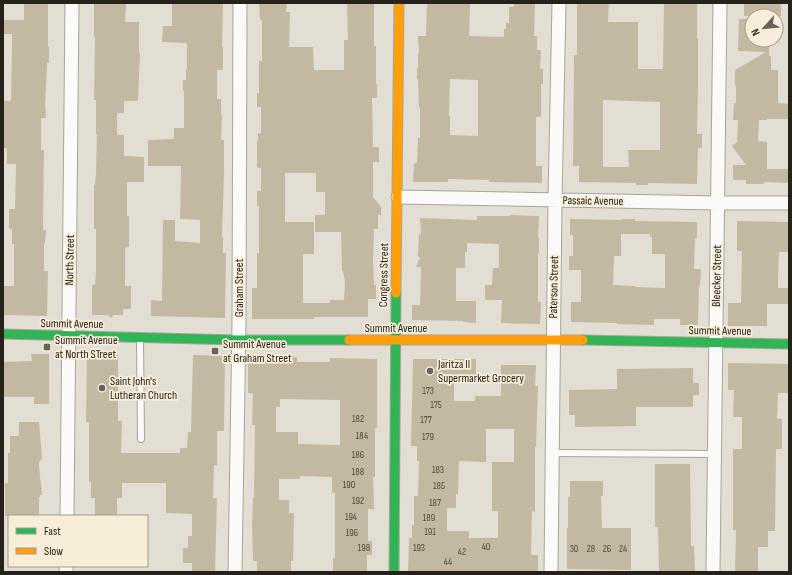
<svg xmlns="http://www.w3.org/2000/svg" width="792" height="575" viewBox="0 0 792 575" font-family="'Sofia Sans Condensed',sans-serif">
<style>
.building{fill:#c3b9a3;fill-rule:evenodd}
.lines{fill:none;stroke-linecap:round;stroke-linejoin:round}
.lane-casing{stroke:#a8a49b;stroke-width:8}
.street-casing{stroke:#a8a49b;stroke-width:15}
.fast-casing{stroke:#a8a49b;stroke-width:11}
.slow-casing{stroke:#a8a49b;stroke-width:11}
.lane{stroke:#fbfaf8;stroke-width:6}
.street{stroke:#fbfaf8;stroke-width:13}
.fast{stroke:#30b455;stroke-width:9}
.slow{stroke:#ff9f0a;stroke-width:9}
.poi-dot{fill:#68645b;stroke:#f7edd9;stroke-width:1.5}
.labels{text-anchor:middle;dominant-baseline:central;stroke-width:3.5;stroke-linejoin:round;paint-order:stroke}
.number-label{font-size:10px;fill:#4d483d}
.street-label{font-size:12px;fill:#26221b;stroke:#f7edd9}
.poi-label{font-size:12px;fill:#26221b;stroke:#f7edd9;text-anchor:start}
</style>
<rect width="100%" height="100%" fill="#e3ded3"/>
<path class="building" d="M24,3L48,4V47H49V63H47V67L45,104L46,118H41V150H44L43,230H46L45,243H44V271H48L47,316L3,315V286H14V244H12V229H9V209H15L16,164H7V148H3V101H11L12,48V34H4V20H24Z
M98,3H126L125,22H139V54H140L138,101H124V113H117V135H124V156L144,157V182H127V216H129V247L125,248V286H131V309H123V315H114L111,318L108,315H92V285H95L96,271V229H94V185H95L96,173L97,134H96V100H94L95,37H94V4H98Z
M172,3H223L222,47H223V70H217V99H221V114H222L221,140H224V173L222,237H223V253H226L225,318L151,316V300L162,301L163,220H175V241L200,243V220L180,219L181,166H148V140L174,139V128H184V91H183V80H186V69H187V43L162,42L163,26H172Z
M259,3H287L286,12H290L289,47H313L314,70H344V40H348L347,3H374V46H376V84H377V98H372L373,147H379V162H373V197L381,207V215H378V229H374L373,261L374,285H376V299H368V317H314V319H252V288H257V253H259V206H257V191H261V168H258V167H257V141H258V134L261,133V107H257V93H259V61H262V21L260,19ZM285,173H316V192H325V215H315V232H341L342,271H343L345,282L344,300H330V303H303V254H314V222H285Z
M427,3H470L469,36L504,37V29H506V23H509V7H514V3H535L534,36H537V50H541L540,69H543V84H541V117H536V166H542V183L489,182V180L448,179V182H413L414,163H417L418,138H420V108L419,107L418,79H417V68H418V53H419L418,36H426ZM450,79L478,80V136L450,135V116H449Z
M578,3H609L608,22H638V69H663L664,3H697V38H698V88L697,134H702V148H698L697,184L648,183V185H636V183L579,182V166H573L574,55H577V4ZM603,100L660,102V150H628L629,167H603Z
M744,3H781V16H744Z
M739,19H752V40H769V56H771V70H778V103L789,104V119H767V120H759L758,141L767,142V169H789V183L764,182V184H746V180H733V165H746L732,146L737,142L738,120H733L734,103H736V86L735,85V70L766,52L738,51Z
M510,215L539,216L538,238H539V253H538V302H541L540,324L501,323L502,300H485V285H492L493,268H499V244L467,243V252H465V268H456V301H476V323L463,322V321L412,320V305H420L421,267H416L420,258L418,256L419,234H421L420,218L477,220V216H510Z
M570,219L622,220V219H635V221L697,222V238H695L694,269H701L700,286H699L698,325H680V319H654V325L617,324V323L571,322V302H581V270H569V256H573V235H570ZM621,234H650V237H652V254H665V288L635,287V286L613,285L614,256H621Z
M737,221L788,222V252H779L778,277V288H789V304H767V326H728V303H741L742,251H737Z
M31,354H49V404H34V397H3V362L32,361Z
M87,355H118V421H122L121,453H180V448H187L188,432H191L193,355L225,356L224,431H217V466L214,465L213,498H217L215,572H192V563H183V548H188V536H192V514L166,513V483H122V498H117V516H95V498H91V482H89V422H86Z
M248,356L297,357V362H330V358L377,359V428H375V477H373L374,509H368V541H372V555H367V572H333V558H335V493H332V477L300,476V479H279V500H289V513H294L293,561H291V572H257V561H253L252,526L253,498H254L255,425H252L253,393H248ZM280,399L340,400V445L298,444V432H276V407H280Z
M413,359H476V377H454V401H475V396H501V365H536L535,386H538L536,447H535V512L532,511L531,555H538V572H408L409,538H412V525H414V496H418L419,461H417V446H411ZM486,429H514V462H492V511H498V538H469V531H447V508H456V494H458L459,461L486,462Z
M728,363L789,364V393H778L777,419H782V449H776L775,531H768V547H758V572H735L736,530H733V449H742V417H733L734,390H728Z
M693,368V383H699V395H693V407H636V426L575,427V415H569V390L617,389V369Z
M19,422H39L42,459L39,462V467L41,484L42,495H40V497H39V515L5,516V483H8V453H10V436H19Z
M655,464H690L691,532V546H694L695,572H659L658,527H655Z
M570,481H603V496H601L602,528H631V570L567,569V528H568V497H570Z"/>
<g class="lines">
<g class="lane-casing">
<path id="lane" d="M140,339L141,439
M553,453L715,454"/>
</g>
<g class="street-casing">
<path id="street" d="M398,197L718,203H789
M67,516L72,3
M66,572V566
M235,572L239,323L240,3
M551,572L555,200L559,3
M713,572L720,3"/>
</g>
<g class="fast-casing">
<path id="fast" d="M3,334L239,340H349
M583,340L789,344
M394,572L396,293"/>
</g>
<g class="slow-casing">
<path id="slow" d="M396,293L399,3
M349,340H583"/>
</g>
<use href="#lane" class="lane"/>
<use href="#street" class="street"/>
<use href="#fast" class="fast"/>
<use href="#slow" class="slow"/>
</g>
<g class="poi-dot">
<rect x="43" y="343" width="8" height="8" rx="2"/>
<rect x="211" y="347" width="8" height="8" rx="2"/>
<circle cx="430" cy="371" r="4"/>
<circle cx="102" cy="388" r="4"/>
</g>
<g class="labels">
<g class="number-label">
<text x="428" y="391">173</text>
<text x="436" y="405">175</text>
<text x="358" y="419">182</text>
<text x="426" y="420">177</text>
<text x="362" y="436">184</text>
<text x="428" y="437">179</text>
<text x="358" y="455">186</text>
<text x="438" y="470">183</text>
<text x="358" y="472">188</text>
<text x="349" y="485">190</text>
<text x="439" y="486">185</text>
<text x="358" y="501">192</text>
<text x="435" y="503">187</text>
<text x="351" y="517">194</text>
<text x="429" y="518">189</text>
<text x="430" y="532">191</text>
<text x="352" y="533">196</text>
<text x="486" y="547">40</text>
<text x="364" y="548">198</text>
<text x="419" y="548">193</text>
<text x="574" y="549">30</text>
<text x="591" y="549">28</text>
<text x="607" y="549">26</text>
<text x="623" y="549">24</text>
<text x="462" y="552">42</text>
<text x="448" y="562">44</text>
</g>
<g class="street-label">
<text transform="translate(593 201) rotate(1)">Passaic Avenue</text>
<text transform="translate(70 260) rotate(-89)">North Street</text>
<text transform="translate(384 275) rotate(-89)">Congress Street</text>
<text transform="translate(717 276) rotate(-89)">Bleecker Street</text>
<text transform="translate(554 287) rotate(-89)">Paterson Street</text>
<text transform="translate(239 288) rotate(-90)">Graham Street</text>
<text transform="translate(72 324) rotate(1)">Summit Avenue</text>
<text x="396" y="328">Summit Avenue</text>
<text transform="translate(720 331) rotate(1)">Summit Avenue</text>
</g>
<g class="poi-label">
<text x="55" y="340">Summit Avenue<tspan x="55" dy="14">at North STreet</tspan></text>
<text x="223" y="344">Summit Avenue<tspan x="223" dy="14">at Graham Street</tspan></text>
<text x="438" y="364">Jaritza II<tspan x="438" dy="14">Supermarket Grocery</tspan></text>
<text x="110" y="381">Saint John's<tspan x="110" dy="14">Lutheran Church</tspan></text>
</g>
</g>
<rect width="792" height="575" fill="none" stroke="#26221b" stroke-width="8"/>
<rect x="8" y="515" width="140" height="52" fill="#f7edd9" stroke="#a39c8d"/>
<rect x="16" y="528" width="20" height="6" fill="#30b455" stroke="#a39c8d"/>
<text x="44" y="535" font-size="12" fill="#26221b">Fast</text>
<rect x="16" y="548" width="20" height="6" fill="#ff9f0a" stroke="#a39c8d"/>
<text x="44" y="555" font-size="12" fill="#26221b">Slow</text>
<g transform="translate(764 28) rotate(243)"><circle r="19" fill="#f7edd9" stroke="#a39c8d"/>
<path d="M0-3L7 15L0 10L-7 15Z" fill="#68645b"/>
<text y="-6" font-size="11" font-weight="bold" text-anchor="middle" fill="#26221b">N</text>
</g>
</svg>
